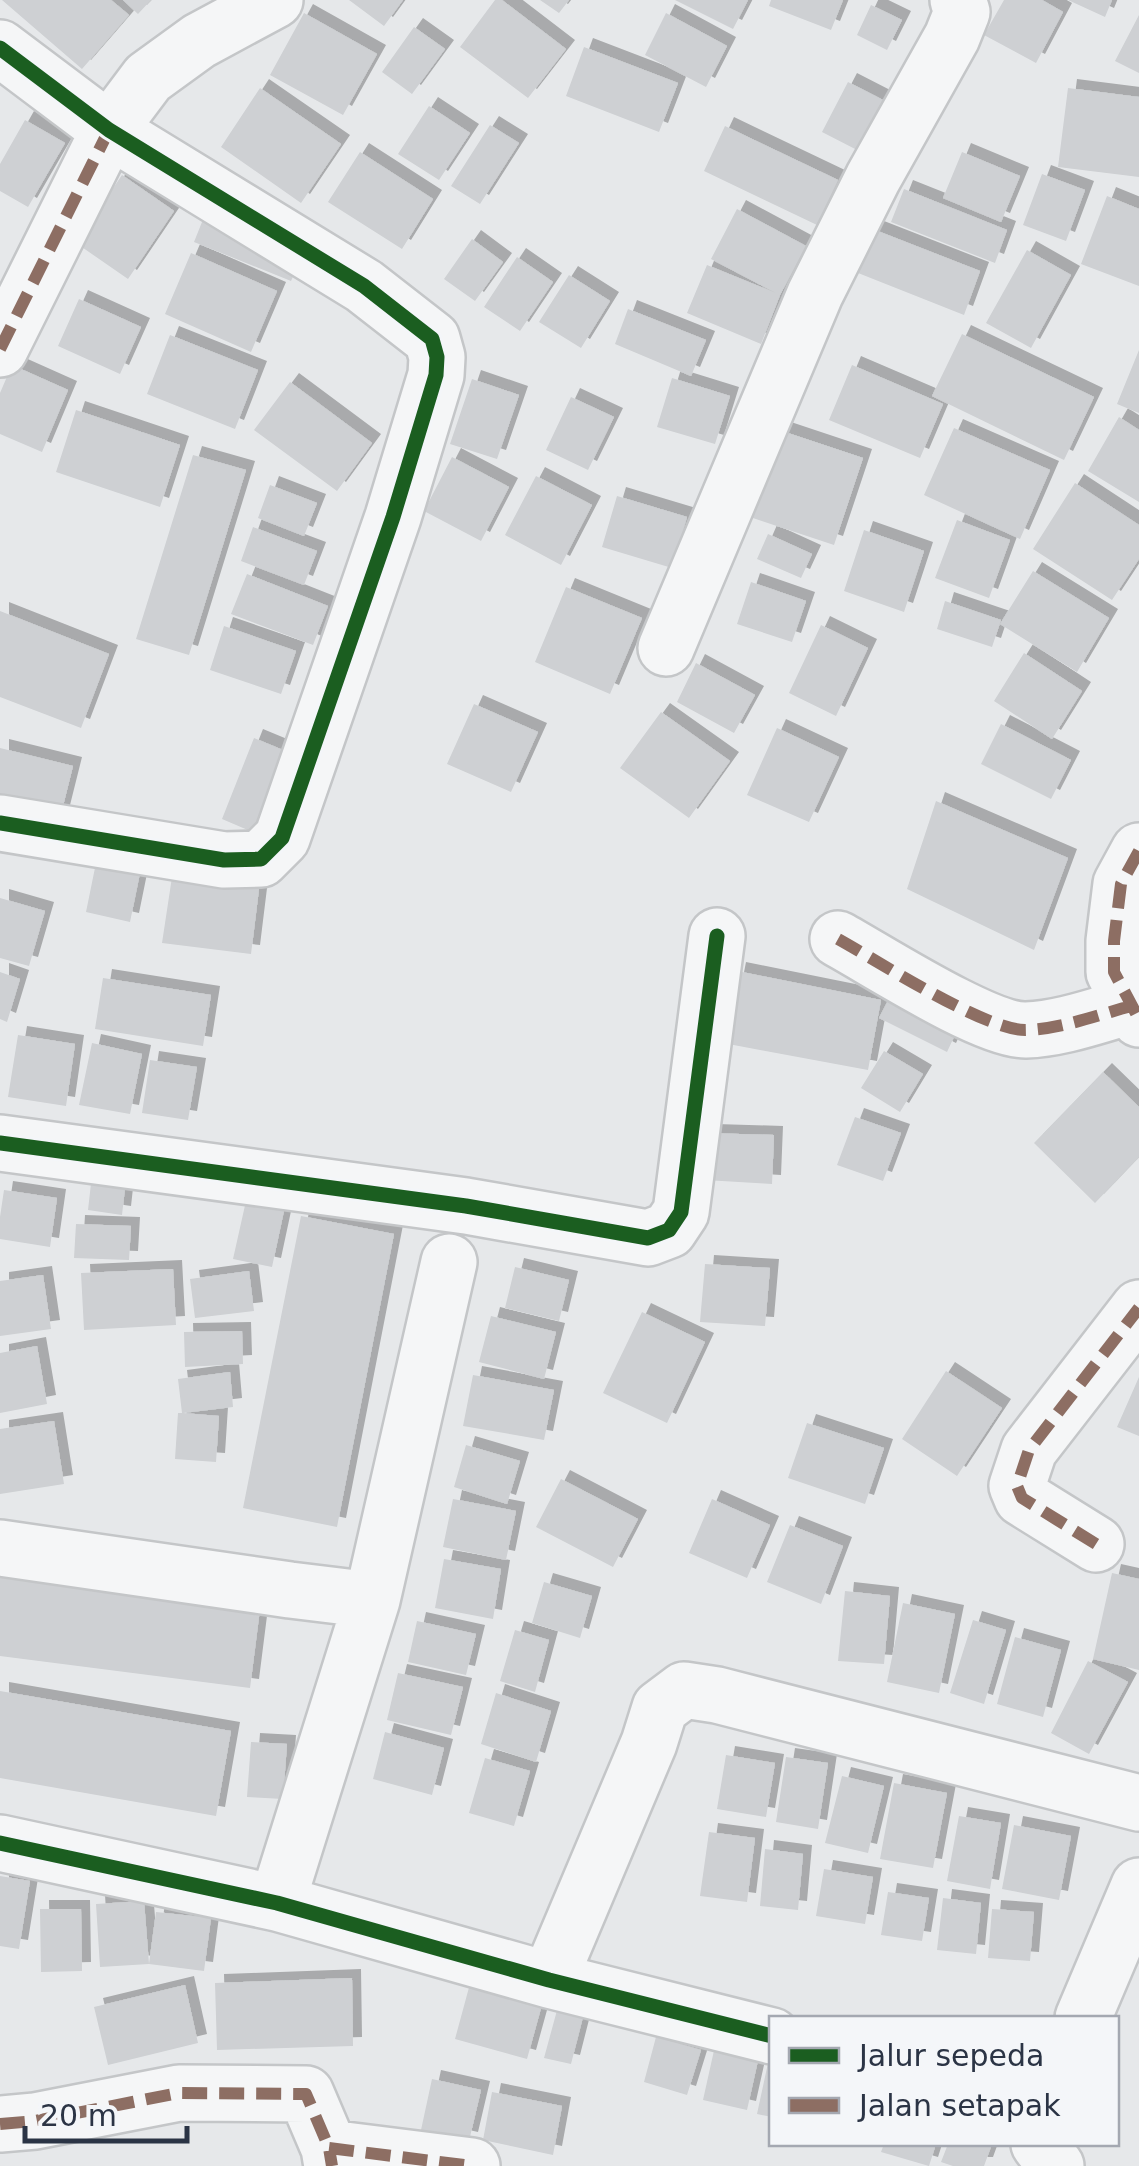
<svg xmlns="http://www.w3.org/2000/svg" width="1139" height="2166" viewBox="0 0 1139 2166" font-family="'DejaVu Sans',sans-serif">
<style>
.building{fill:#ced0d3;filter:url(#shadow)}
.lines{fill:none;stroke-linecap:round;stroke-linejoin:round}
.minor-casing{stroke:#c4c6c8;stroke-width:60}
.minor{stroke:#f5f6f7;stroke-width:55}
.quiet{stroke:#8d6e63;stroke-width:12;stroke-dasharray:25 12;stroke-linecap:butt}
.cycleway-casing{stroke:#f4f6f9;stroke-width:21}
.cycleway{stroke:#1b5e20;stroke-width:15}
</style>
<defs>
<filter id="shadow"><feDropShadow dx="9" dy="-9" stdDeviation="0" flood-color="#0004"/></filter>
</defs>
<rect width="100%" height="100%" fill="#e6e8ea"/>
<path class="building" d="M2,0H111L129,15L82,69Z
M123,0H151L138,14Z
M349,0H403L384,26Z
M495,0H502L566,49L528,98L460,47Z
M540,0H569L559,13Z
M675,0H748L733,29Z
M771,0H843L831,30L769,6Z
M1004,0H1042L1063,12L1036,63L984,35Z
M1068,0H1112L1105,17Z
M871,5L902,20L887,50L857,35Z
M304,13L377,54L343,115L270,75Z
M666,13L727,46L706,87L645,55Z
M1139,15V73L1115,61Z
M414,27L445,49L412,94L382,72Z
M584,47L678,83L659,132L566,96Z
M848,82L885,101L859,151L822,132Z
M260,88L341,144L301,203L221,147Z
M1068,88L1139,97V177L1058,167Z
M429,106L470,133L439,180L398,154Z
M25,120L65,143L28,207L0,191V164Z
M490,125L519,143L480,204L451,186Z
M725,126L838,180L817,225L704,171Z
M360,152L433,199L402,249L328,202Z
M962,152L1020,176L1001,222L943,198Z
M1042,174L1085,190L1066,241L1023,225Z
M122,175L174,211L128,279L76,243Z
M904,189L1007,230L995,263L891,222Z
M1107,196L1139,209V286L1081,264Z
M737,209L806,246L780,295L761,344L687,313L707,265L776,293L711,259Z
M204,217L302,257L291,281L194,242Z
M870,228L980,271L964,315L853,271Z
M472,239L503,262L475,301L444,279Z
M1027,250L1071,275L1031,348L986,323Z
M191,253L277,291L251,352L165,314Z
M517,257L553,282L520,331L484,307Z
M569,275L610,301L581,348L539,322Z
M79,299L141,327L120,374L58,346Z
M628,309L706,340L691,376L615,344Z
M962,334L1094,397L1064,460L932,396Z
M170,335L258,370L235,429L147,394Z
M1139,350V413L1117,404Z
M12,365L68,390L42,452L0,434V393Z
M852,365L943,404L920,458L829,420Z
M672,378L730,396L715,444L657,427Z
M472,379L519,395L497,459L450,444Z
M290,382L372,443L337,491L254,430Z
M571,397L614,417L588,470L546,450Z
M76,410L180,445L160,507L56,472Z
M1119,417L1139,430V502L1088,471Z
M954,428L1050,470L1020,539L924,495Z
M779,430L863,458L834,545L750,517Z
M193,455L246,470L189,655L136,639Z
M452,457L509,487L481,541L424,511Z
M536,476L592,505L561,565L505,535Z
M1075,483L1139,525V559L1112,600L1033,549Z
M270,485L317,503L304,536L258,518Z
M617,496L687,517L672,568L602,547Z
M957,520L1010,540L989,598L935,578Z
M253,527L317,551L304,585L241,561Z
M864,530L924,551L904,612L844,591Z
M768,534L812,554L801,578L757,559Z
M1033,571L1109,618L1077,672L1000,624Z
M247,574L328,606L313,645L231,614Z
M751,582L806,601L792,642L737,624Z
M566,587L642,618L610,694L535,662Z
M945,601L1001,620L992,647L937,629Z
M0,611L109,654L81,728L0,697Z
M821,625L868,648L836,716L789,693Z
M224,626L296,651L281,694L210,670Z
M1024,653L1082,691L1052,739L994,701Z
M696,663L755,695L734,733L677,702Z
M474,704L538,732L511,792L447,764Z
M661,712L730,761L689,818L620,768Z
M1001,724L1071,760L1051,799L981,764Z
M777,728L839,757L809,822L747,795Z
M254,738L295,755L262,836L222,819Z
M0,748L73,766L60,818L0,803Z
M936,801L1068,858L1034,950L907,889Z
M97,858L141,868L130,922L86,912Z
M172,877L259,889L251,954L162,943Z
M0,898L45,911L29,966L0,958Z
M737,971L881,1000L868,1070L723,1043Z
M0,972L20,979L7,1022L0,1019Z
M103,978L211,995L203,1046L95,1029Z
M894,989L961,1022L947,1052L879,1018Z
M18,1035L75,1044L66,1106L8,1097Z
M92,1043L142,1054L130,1114L79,1105Z
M884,1051L923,1074L900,1112L861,1088Z
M150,1060L197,1067L188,1120L142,1113Z
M1103,1072L1139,1107V1157L1095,1203L1034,1143Z
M855,1117L901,1133L883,1181L837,1165Z
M707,1133L774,1135L772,1184L705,1180Z
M94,1157L128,1161L122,1215L88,1210Z
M250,1183L288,1192L272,1267L233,1259Z
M4,1190L57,1198L50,1247L0,1239V1217Z
M301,1216L394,1234L337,1527L243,1508Z
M76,1224L131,1226L129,1260L74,1258Z
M705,1264L770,1268L765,1326L700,1322Z
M515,1267L569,1280L559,1321L505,1308Z
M173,1269L176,1325L84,1330L81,1273Z
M249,1271L254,1311L195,1318L190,1279Z
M43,1275L51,1329L0,1336V1281Z
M642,1312L705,1342L667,1423L603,1393Z
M491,1316L556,1332L544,1379L479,1362Z
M242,1331L243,1364L185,1367L184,1332Z
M37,1346L47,1404L0,1413V1353Z
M946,1371L1002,1408L957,1476L902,1439Z
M230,1372L233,1407L183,1413L219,1416L216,1462L175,1459L178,1413H182L178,1379Z
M473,1375L554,1390L544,1440L463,1426Z
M1139,1377V1436L1117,1427Z
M54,1421L64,1484L0,1494V1429Z
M807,1423L884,1448L865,1504L788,1478Z
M466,1445L520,1461L507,1504L454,1487Z
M561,1479L638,1519L613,1567L536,1527Z
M453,1499L516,1511L506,1560L443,1547Z
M712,1499L770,1525L747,1578L689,1553Z
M790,1525L843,1546L821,1604L767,1582Z
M444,1559L501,1569L493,1619L435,1608Z
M1112,1573L1139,1579V1670L1093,1659Z
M0,1576L260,1609L250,1688L0,1656Z
M544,1582L592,1596L580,1638L532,1623Z
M845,1591L890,1596L884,1664L838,1661Z
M903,1603L955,1614L939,1693L887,1682Z
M973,1620L1006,1630L984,1704L950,1693Z
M417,1621L476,1634L466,1675L408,1662Z
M515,1630L549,1640L535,1692L500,1681Z
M1015,1637L1061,1650L1043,1717L997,1704Z
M1088,1661L1128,1682L1089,1754L1051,1733Z
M398,1673L463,1687L451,1735L387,1720Z
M0,1691L231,1731L216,1816L0,1778Z
M496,1693L551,1711L536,1762L481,1744Z
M385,1732L444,1748L432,1795L373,1779Z
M251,1742L287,1744L283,1799L247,1797Z
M726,1755L775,1763L766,1817L717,1809Z
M786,1757L828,1763L818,1829L776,1822Z
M485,1758L530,1771L514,1826L469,1813Z
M842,1776L884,1786L868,1853L825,1843Z
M894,1783L947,1793L933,1868L880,1859Z
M959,1816L1001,1823L990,1889L947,1881Z
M1014,1825L1071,1836L1059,1900L1002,1889Z
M709,1832L755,1838L747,1902L700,1896Z
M765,1849L803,1854L798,1910L760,1906Z
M824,1869L873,1877L865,1924L816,1916Z
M0,1876L30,1881L19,1949L0,1946Z
M888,1892L929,1898L922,1941L881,1935Z
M943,1898L981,1903L976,1954L937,1950Z
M144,1901L149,1964L100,1967L96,1904Z
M40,1909H81L82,1971L41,1972Z
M992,1909L1034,1912L1030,1961L988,1958Z
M156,1912L211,1918L204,1971L149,1964Z
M474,1969L546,1990L527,2059L455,2039Z
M352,1978L353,2046L217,2050L215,1983Z
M185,1985L198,2043L108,2065L94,2007Z
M559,2003L585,2009L571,2064L544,2058Z
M656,2037L701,2050L687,2095L644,2082Z
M715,2046L759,2056L747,2110L703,2100Z
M768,2063L772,2064V2117L757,2114Z
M432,2079L481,2090L469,2141L421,2130Z
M492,2092L562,2106L553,2155L483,2140Z
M884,2144H936L929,2166L881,2152Z
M948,2144H992L984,2166H953L941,2162Z"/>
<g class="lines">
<g class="minor-casing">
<path id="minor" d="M0,48L109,130L364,286L432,339L437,357L436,375L393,517L282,838L261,859L224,860L0,823
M0,349L109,130L148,78L199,41L275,0
M666,648L815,294L873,178L952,37L962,12L958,0
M1139,851L1121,884L1114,941V972L1139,1019
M838,939C878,961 986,1031 1026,1030C1061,1029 1098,1015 1131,1006
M0,1143L466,1206L648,1238L669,1230L681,1212L717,936
M1096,1544L1022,1498L1017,1486L1029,1450L1139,1308
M0,1548L290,1590L372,1600
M0,1843L277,1903L549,1980L772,2036
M277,1903L372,1600L449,1262
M549,1980L649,1743L660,1708L684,1690L717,1695L1139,1803
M1083,2018L1139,1886
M0,2124L35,2121L179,2093L306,2094L329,2148L332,2166
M1039,2144L1056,2166
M329,2148L472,2166"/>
</g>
<use href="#minor" class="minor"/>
<path class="quiet" d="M0,349L109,130L116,134
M1139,851L1121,884L1114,941V972L1139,1019
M838,939C878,961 986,1031 1026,1030C1061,1029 1098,1015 1131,1006
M1096,1544L1022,1498L1017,1486L1029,1450L1139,1308
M0,2124L35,2121L179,2093L306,2094L329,2148L332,2166
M329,2148L472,2166"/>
<g class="cycleway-casing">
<path id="cycleway" d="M0,48L109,130L364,286L432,339L437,357L436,375L393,517L282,838L261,859L224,860L0,823
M0,1143L466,1206L648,1238L669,1230L681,1212L717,936
M0,1843L277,1903L549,1980L772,2036"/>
</g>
<use href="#cycleway" class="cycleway"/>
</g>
<rect x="769" y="2016" width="350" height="130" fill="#f4f6f9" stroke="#a4a8b1" stroke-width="2.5"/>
<rect x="789" y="2048" width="50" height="15" fill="#1b5e20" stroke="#a4a8b1" stroke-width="2.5"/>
<text x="859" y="2066" font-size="30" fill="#2b3445">Jalur sepeda</text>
<rect x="789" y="2098" width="50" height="15" fill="#8d6e63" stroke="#a4a8b1" stroke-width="2.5"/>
<text x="859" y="2116" font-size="30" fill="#2b3445">Jalan setapak</text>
<path d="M25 2126v15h162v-15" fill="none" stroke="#2b3445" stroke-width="5"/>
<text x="40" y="2126" font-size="30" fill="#2b3445" stroke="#f4f6f9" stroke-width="8" paint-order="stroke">20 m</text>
</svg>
